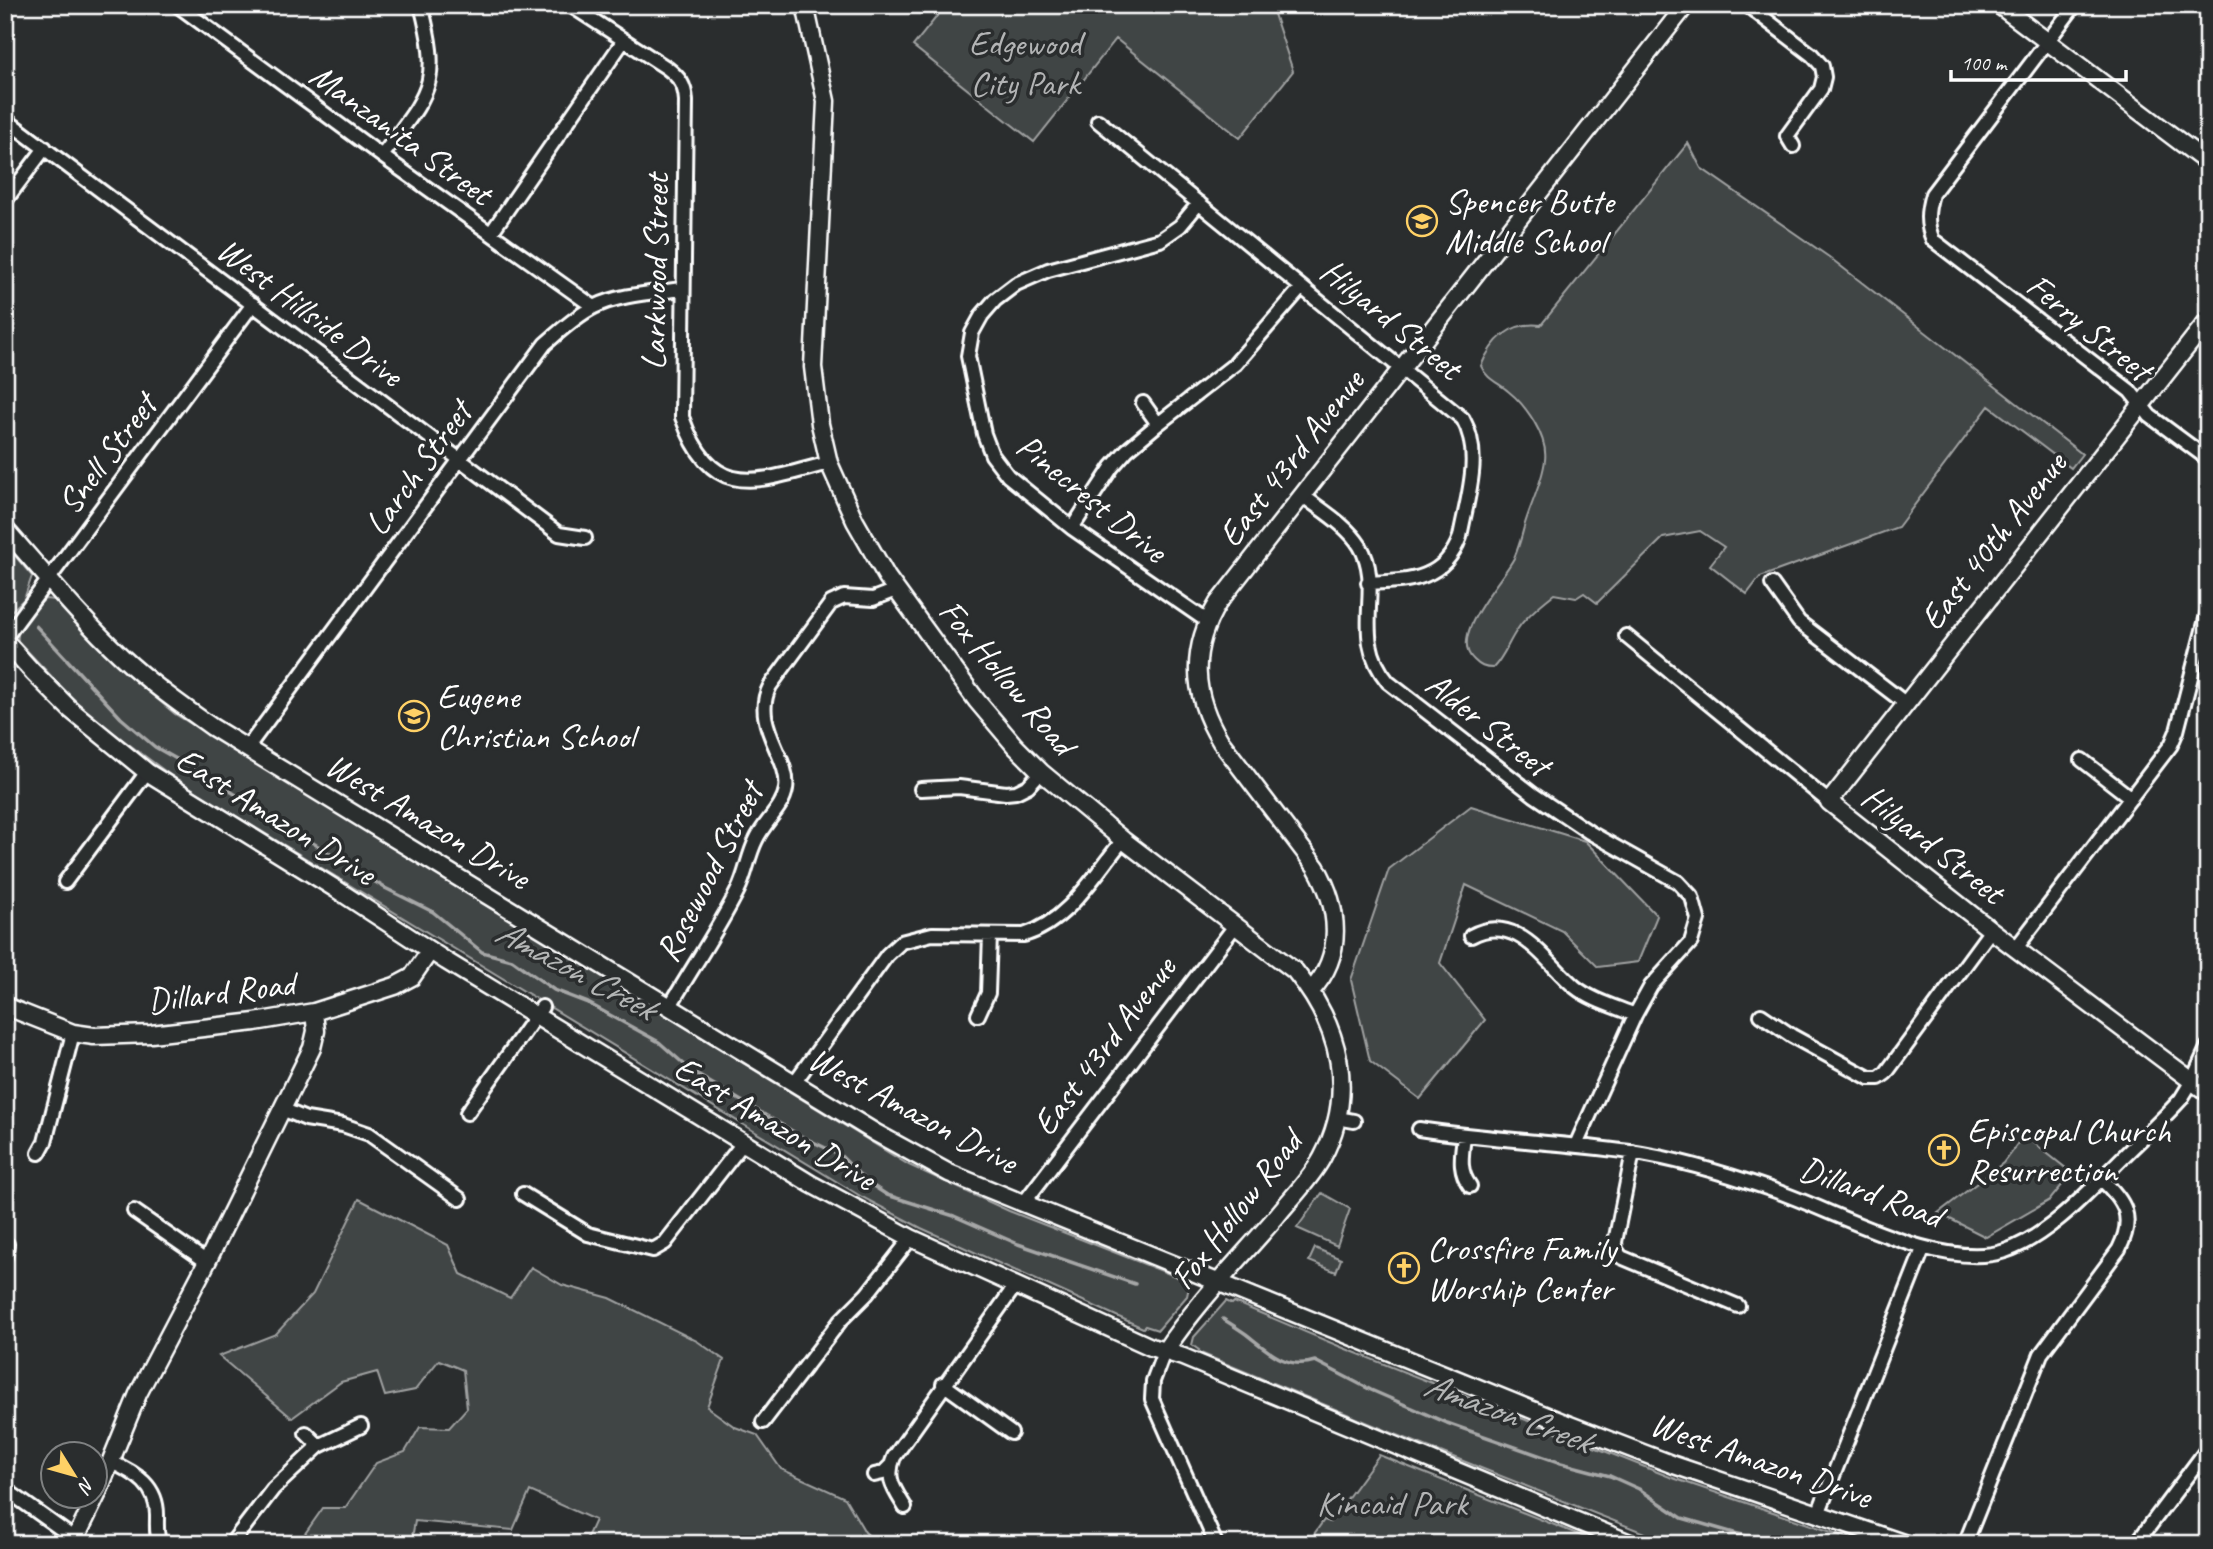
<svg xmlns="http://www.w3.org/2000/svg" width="2213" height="1549" viewBox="0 0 2213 1549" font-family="Caveat,sans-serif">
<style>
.green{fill:#414445;stroke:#a0a2a2;stroke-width:2}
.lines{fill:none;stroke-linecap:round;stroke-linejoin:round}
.stream{stroke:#a6a7a7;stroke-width:3.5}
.street-casing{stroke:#fff;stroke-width:18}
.secondary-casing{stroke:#fff;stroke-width:21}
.street{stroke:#2a2d2e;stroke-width:12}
.secondary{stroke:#2a2d2e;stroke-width:16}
.labels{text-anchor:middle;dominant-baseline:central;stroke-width:7;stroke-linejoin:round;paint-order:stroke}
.park-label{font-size:35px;fill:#b3b4b5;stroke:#2a2d2e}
.street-label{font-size:35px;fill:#fff;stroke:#2a2d2e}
.poi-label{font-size:35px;fill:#fff;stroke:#2a2d2e;text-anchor:start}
.water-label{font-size:37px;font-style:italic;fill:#b4b6b6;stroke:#2a2d2e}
</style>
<rect width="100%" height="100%" fill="#2a2d2e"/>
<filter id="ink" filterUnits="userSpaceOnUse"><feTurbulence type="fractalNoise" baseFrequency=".0143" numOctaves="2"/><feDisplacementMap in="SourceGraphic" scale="14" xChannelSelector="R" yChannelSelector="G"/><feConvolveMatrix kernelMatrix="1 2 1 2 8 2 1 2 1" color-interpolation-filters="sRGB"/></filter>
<g filter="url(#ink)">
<path class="green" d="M946,5H1271L1293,71L1240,138L1116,39L1034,142L913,46Z
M1688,143L1701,168L1829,257L2082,454L2071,468L1989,406L1898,527L1760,577L1747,594L1710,565L1724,547L1700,531L1663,538L1597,603L1584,593L1576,598L1554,594C1541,604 1526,616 1517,630C1508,643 1504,657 1493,668C1484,668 1480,666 1474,660C1447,637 1503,580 1514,558C1519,547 1521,538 1524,527C1530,505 1542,484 1545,460C1548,437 1526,405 1508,391C1499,383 1486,379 1481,366C1492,340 1511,321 1541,325Z
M5,544L32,576L24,599L5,617Z
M45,599L55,600C93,642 132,679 175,714L909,1165L1009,1211L1190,1282L1187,1296L1158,1330L1145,1326L1143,1328L921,1228L862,1197L177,780L103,725L71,697L18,641C15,626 34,609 45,599Z
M1471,806L1585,841L1657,916L1638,962L1598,967L1562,931L1466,885L1440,963L1485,1020L1420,1099L1370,1061L1351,980L1389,869Z
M2024,1135L2072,1173L2050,1200L1986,1237L1938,1213L2003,1163Z
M1322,1193L1350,1209L1337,1246L1297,1228Z
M359,1199L448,1245L461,1274L510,1298L531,1267L562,1285L610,1298L697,1341L724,1360L707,1407L735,1427L757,1435L781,1469L845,1498L865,1532L878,1544H584L595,1520L530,1491L513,1530L415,1521L411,1544H283L299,1542L323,1508H345L376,1463L405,1452L420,1427L449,1428L467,1408L463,1370L439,1360L415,1390L385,1396L377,1372L341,1382L292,1418L219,1356L276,1334L313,1294Z
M1315,1248L1341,1259L1336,1272L1309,1261Z
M1226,1301L1232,1304L1234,1302L1341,1347L1670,1477L1867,1544H1672L1395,1434L1198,1352L1199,1350L1192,1345L1194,1337Z
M1379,1455L1602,1544H1307L1324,1520L1330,1522Z"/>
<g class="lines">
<path class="stream" d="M36,626L121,718L155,747L198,771L385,888L433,912L482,952L512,960L554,990L588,1003L659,1042L694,1073L799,1135L840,1155L867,1182L887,1195L954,1216L1018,1244L1135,1284
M1223,1319C1231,1324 1239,1329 1246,1334C1268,1351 1286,1370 1315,1361L1371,1390L1447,1423L1561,1463L1610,1476L1639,1489L1682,1518L1734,1533L1782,1544"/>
<g class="street-casing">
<path id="street" d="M177,5L382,156L594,307
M570,5L667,68C680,78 685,85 686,101L682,417C713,504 758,481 829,463
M1747,5L1812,55L1822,66L1824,77L1821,89L1787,136L1793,146
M2075,5L1932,194C1927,211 1926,224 1933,240L2130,391L2150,416L2208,459
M5,119L559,534L585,538
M1098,121L1463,419C1483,455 1467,498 1460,537C1444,581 1409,581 1368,583
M382,156C429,92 442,86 421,5
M5,201L45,148
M1199,203L1180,226L1160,240L1048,270L1016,284L995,300L982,315L972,333L968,356L984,434L992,455L1008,476L1072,528L1207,621
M491,233L624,40
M1158,424L1235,364L1301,288
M1302,495C1321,510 1347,525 1360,546C1385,588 1349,636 1388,682L1534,795L1589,832L1678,882L1692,897L1698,919L1691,942L1651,986L1635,1015L1576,1145
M1072,528L1112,467L1127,450L1158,424L1143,403
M1772,584L1799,622L1905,703
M1626,636L1829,802
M5,638L253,304
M247,748L545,344C560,331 576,316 594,307C620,294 654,293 682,289
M2082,760L2131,798
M921,789L959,787L1006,793L1016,792L1028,786L1041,772
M65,882L147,772
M1471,936C1517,911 1545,962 1575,987C1591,1000 1616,1007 1635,1015
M2016,948L2171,745L2177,731L2208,611
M670,1006C692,968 718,930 738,890C746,874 748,856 756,840C764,822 783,808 786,789C791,758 750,724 770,686L831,603L844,597L873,599L896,590
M978,1015L988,993L990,935
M1761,1015L1792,1036L1869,1078H1879L1886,1073L1991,930
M794,1083L887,955L901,942L932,934L1024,935C1069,921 1094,875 1123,840
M282,1109L306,1119L343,1125L369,1134L460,1199
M467,1113L542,1007
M1337,1118L1354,1121
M1419,1129C1489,1140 1560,1142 1630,1152C1678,1159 1727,1174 1773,1190C1836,1211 1941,1272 2005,1251C2048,1237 2090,1190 2121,1159C2141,1139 2162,1120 2181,1099L2192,1081L2208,1046
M1464,1136C1462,1155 1458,1170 1470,1186
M1633,1152L1615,1242L1616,1250L1621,1257L1738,1306
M39,1153L45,1142L73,1033
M523,1194L588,1234L653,1250L665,1243L743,1143
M1023,1204L1235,926
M134,1211L207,1262
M5,1257L7,1244
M1164,1352L1153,1381L1152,1399L1216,1544
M943,1384L1011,1433
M763,1422L841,1320L867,1294L911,1238
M306,1433L319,1446
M111,1462C136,1473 158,1486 157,1517C157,1527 156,1535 160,1544
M874,1475L883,1473L890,1466
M5,1489L75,1539
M905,1507C894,1489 885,1478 894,1457L1015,1286
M1818,1514L1923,1249
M231,1544L273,1489L319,1446L361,1426
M1965,1544L2041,1354L2119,1249C2135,1217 2125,1201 2101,1179
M2136,1544L2208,1448"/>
</g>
<g class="secondary-casing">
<path id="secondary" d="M805,5L826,101L813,367L820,424L829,463L855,521L887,577L977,701L1015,746L1041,772L1123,840L1295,971C1340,1026 1357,1093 1322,1158C1310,1180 1291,1198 1276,1217C1238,1261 1196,1304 1164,1352
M1999,5L2208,163
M2208,320L1829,802L1991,930L2208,1093
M5,529C43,572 80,618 122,657C150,683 181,705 212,727L876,1133L949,1173L1567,1424L1674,1465L1906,1544
M5,641L33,672L71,710L147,772L336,889L446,961L811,1184L911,1238L1151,1347L1183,1357L1632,1544
M1311,991C1345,955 1339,907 1316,867L1221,742C1192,695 1189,650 1218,603L1686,5
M5,1006L73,1033L94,1036L151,1034L255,1022L314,1012L395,986L412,977L430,951
M73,1544L97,1495L138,1394L207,1262L312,1048L316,1031L314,1012"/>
</g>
<use href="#street" class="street"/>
<use href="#secondary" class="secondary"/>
</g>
</g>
<defs>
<g id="school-ring" transform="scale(1.575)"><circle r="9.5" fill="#2a2d2e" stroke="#ffd166" stroke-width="1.5"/><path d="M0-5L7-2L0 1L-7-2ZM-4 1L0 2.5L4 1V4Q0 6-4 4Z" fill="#ffd166"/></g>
<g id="church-ring" transform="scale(1.575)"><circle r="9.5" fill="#2a2d2e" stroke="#ffd166" stroke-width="1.5"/><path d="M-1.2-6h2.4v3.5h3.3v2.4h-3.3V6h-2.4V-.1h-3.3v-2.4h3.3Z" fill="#ffd166"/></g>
</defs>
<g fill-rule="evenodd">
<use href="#school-ring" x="1422" y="221"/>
<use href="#school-ring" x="414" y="716"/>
<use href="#church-ring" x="1944" y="1150"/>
<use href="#church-ring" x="1404" y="1268"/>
</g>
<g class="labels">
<g class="park-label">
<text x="1025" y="43">Edgewood<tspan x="1025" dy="40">City Park</tspan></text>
<text x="1392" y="1503">Kincaid Park</text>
</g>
<g class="street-label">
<text transform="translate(401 134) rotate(36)">Manzanita Street</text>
<text transform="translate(655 272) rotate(-89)">Larkwood Street</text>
<text transform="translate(310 312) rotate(37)">West Hillside Drive</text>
<text transform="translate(1391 319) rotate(39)">Hilyard Street</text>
<text transform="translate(2089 327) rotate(39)">Ferry Street</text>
<text transform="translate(107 454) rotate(-53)">Snell Street</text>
<text transform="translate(1291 458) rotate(-52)">East 43rd Avenue</text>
<text transform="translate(418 468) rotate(-54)">Larch Street</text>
<text transform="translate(1092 498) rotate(39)">Pinecrest Drive</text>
<text transform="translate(1993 541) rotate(-52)">East 40th Avenue</text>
<text transform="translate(1007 677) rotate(50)">Fox Hollow Road</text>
<text transform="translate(1488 724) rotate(38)">Alder Street</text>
<text transform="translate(276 816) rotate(32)">East Amazon Drive</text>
<text transform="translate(428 821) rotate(31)">West Amazon Drive</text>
<text transform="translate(1933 844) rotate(38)">Hilyard Street</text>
<text transform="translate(709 872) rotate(-63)">Rosewood Street</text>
<text transform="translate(221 992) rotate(-7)">Dillard Road</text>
<text transform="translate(1104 1046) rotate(-53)">East 43rd Avenue</text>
<text transform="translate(913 1110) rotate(28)">West Amazon Drive</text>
<text transform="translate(775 1123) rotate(31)">East Amazon Drive</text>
<text transform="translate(1871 1192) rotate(20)">Dillard Road</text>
<text transform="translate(1236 1210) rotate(-52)">Fox Hollow Road</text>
<text transform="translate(1761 1460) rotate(19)">West Amazon Drive</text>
</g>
<g class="poi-label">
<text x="1445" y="201">Spencer Butte<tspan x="1445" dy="40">Middle School</tspan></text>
<text x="437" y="696">Eugene<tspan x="437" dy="40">Christian School</tspan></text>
<text x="1967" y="1130">Episcopal Church<tspan x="1967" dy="40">Resurrection</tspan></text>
<text x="1427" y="1248">Crossfire Family<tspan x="1427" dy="40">Worship Center</tspan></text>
</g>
<g class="water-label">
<text transform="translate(576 969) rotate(28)">Amazon Creek</text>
<text transform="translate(1508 1412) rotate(20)">Amazon Creek</text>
</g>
</g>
<rect width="2213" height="1549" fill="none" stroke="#2a2d2e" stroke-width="28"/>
<rect x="14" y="14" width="2185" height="1521" fill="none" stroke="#fff" stroke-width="2.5" filter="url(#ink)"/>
<g transform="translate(74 1475) rotate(127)"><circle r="33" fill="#2a2d2e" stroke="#7f8182" stroke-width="2"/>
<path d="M0-5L12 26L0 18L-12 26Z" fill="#ffd166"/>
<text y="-10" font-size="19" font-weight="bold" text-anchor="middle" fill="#ffffff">N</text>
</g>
<path d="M1951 70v10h175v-10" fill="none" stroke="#ffffff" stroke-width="3.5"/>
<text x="1961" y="70" font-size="21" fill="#ffffff" stroke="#2a2d2e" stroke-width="5" paint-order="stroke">100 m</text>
</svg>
